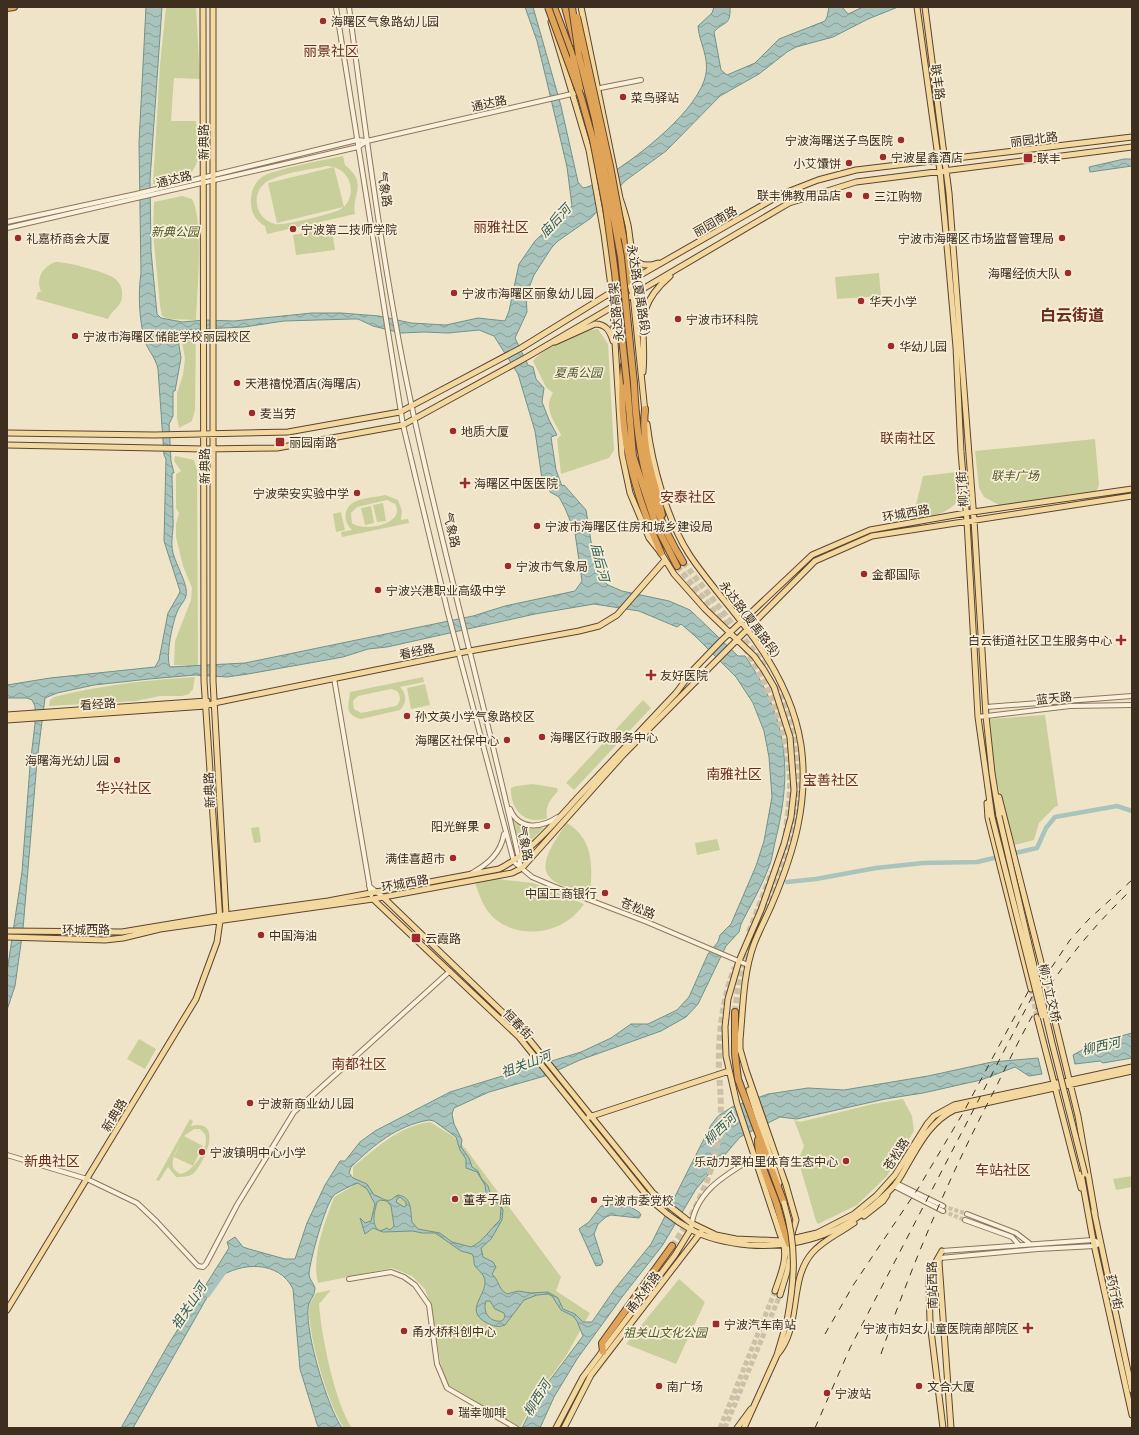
<svg xmlns="http://www.w3.org/2000/svg" width="1139" height="1435" viewBox="0 0 1139 1435" font-family="'IBM Plex Serif','Noto Sans SC',serif">
<style>
.green{fill:#c9cf9b;fill-rule:evenodd}
.water{fill:url(#water-waves);stroke:#6f938a;fill-rule:evenodd}
.lines{fill:none;stroke-linecap:round;stroke-linejoin:round}
.canal{stroke:#a9c4bc;stroke-width:4.5}
.minor-tunnel{stroke:#ccc0a6;stroke-width:4;stroke-dasharray:4 2;stroke-linecap:butt}
.major-tunnel{stroke:#ccc0a6;stroke-width:5;stroke-dasharray:5 2.5;stroke-linecap:butt}
.highway-tunnel{stroke:#ccc0a6;stroke-width:6;stroke-dasharray:6 3;stroke-linecap:butt}
.minor-casing{stroke:#8d765c;stroke-width:6}
.major-casing{stroke:#5b4430;stroke-width:7}
.highway-casing{stroke:#5b4430;stroke-width:8}
.minor{stroke:#faf1dc;stroke-width:4}
.major{stroke:#f3d9a0;stroke-width:5}
.highway{stroke:#e0a458;stroke-width:6}
.rail{stroke:#3d2e20;stroke-width:1;stroke-dasharray:7 7;stroke-linecap:butt}
.major-bridge-casing{stroke:#5b4430;stroke-width:7;stroke-linecap:butt}
.highway-bridge-casing{stroke:#5b4430;stroke-width:8;stroke-linecap:butt}
.major-bridge{stroke:#f3d9a0;stroke-width:5}
.highway-bridge{stroke:#e0a458;stroke-width:6}
.poi-dot{fill:#9e2a2b;stroke:#f7eed8;stroke-width:1.5}
.labels{text-anchor:middle;dominant-baseline:central;stroke-width:3.5;stroke-linejoin:round;paint-order:stroke}
.poi-label{font-size:12px;fill:#3d2e20;stroke:#f7eed8;text-anchor:start}
.street-label{font-size:12px;fill:#3d2e20;stroke:#f7eed8}
.park-label{font-size:12px;font-style:italic;fill:#4d5a26;stroke:#f7eed8}
.water-label{font-size:13px;font-style:italic;fill:#2f5d5a;stroke:#f7eed8}
.quarter-label{font-size:14px;fill:#6b2e1e;stroke:#f7eed8}
.district-label{font-size:16px;font-weight:bold;fill:#6b2e1e;stroke:#f7eed8}
</style>
<defs>
<pattern id="water-waves" width="16" height="10" patternUnits="userSpaceOnUse"><rect width="16" height="10" fill="#a9c4bc"/><path d="M0 5q4-4 8 0t8 0" fill="none" stroke="#8ba098"/></pattern>
</defs>
<rect width="100%" height="100%" fill="#f0e4c8"/>
<path class="green" d="M166,7H196L200,79L174,78L171,121H196C198,138 204,166 186,177C179,181 165,182 156,184H153L160,65Z
M343,156L345,165C369,184 351,195 355,214L267,234L265,226C257,222 251,213 251,204C250,193 254,183 262,177C270,170 329,159 343,156ZM327,166L334,167L268,183L277,223L343,207L341,209C333,214 284,226 275,224C253,219 250,189 270,180C287,172 309,170 327,166ZM334,167C352,173 356,194 344,207Z
M182,196L192,199C204,220 197,293 196,320L169,319L162,316L160,306L153,232L154,202Z
M332,228L335,250L296,255L293,235Z
M55,262C64,261 107,272 114,278C120,282 123,289 122,297C121,308 111,310 108,319L36,299L38,292H41C36,279 41,268 55,262Z
M879,273L881,296L837,299L835,277Z
M598,329L608,344L614,450L609,458L561,474L557,439L561,435C554,420 543,409 553,393L546,387L533,361C542,349 583,329 598,329Z
M196,330L195,410L192,421L179,428L177,418V393L183,375L185,358L180,332Z
M1095,439L1099,485L1097,490L1094,492L1001,506L984,497L979,488L975,451Z
M175,456L194,460L197,470L198,666L174,665L175,641L191,600L192,588L183,566L176,537V524L179,513L176,508V474L181,471L174,461Z
M957,472L959,473C959,480 961,489 959,495C955,514 930,516 914,519L913,517L923,476Z
M385,495L398,500L402,511L401,520L408,519L409,523L342,537L341,532L352,530C343,522 343,508 354,502C362,498 376,497 385,495ZM387,500L395,504C407,525 361,532 352,523L351,513L357,507Z
M383,503L386,521L377,522L373,505Z
M371,506L374,523L365,525L361,508Z
M341,512L345,530L336,532L333,514Z
M195,677L193,689L189,694L182,696H160L136,701L49,706L50,700L54,697C101,685 147,680 195,677Z
M423,677L424,682L400,687C407,694 407,703 400,710L361,719C343,714 349,705 350,692ZM391,689L397,691C401,696 401,702 396,706L361,713L354,709L353,701L358,696Z
M425,684L430,705L411,709L407,688Z
M643,700L651,708L574,790L566,783Z
M1045,715L1058,806L1055,807L1039,823L1034,840L1015,845L994,773L990,719Z
M533,784L557,788L558,791C550,800 545,806 547,818C525,826 510,809 511,788L516,786Z
M511,818L517,824L525,827L521,846L518,844Z
M567,823C593,839 593,865 590,892C533,884 537,864 567,823Z
M259,827L261,842L254,843L251,828Z
M529,828H544L525,846Z
M717,839L720,850L697,855L695,843Z
M497,879L533,883L584,904C565,933 523,941 495,919C484,910 479,895 475,882Z
M139,1039L156,1049L145,1069L127,1059Z
M903,1099L912,1116L914,1131L887,1176L857,1205L818,1224L816,1221L799,1163L795,1164V1159L800,1156L804,1146L794,1120L800,1122L873,1104Z
M190,1119L193,1121L191,1126C224,1118 205,1162 194,1173C190,1177 182,1177 176,1177L168,1167L159,1181L156,1180ZM194,1129H200L205,1134C210,1147 194,1171 181,1174C165,1168 176,1152 181,1142L174,1157L193,1166L203,1146L184,1136Z
M430,1122L453,1136L466,1149L561,1277L556,1291L590,1313L566,1356L533,1401L520,1428L448,1385L441,1366L431,1306L425,1289L412,1276L392,1268L318,1283C311,1255 325,1223 334,1197L353,1186V1167C378,1147 397,1127 430,1122Z
M1132,1176V1187L1116,1190L1113,1179Z
M679,1279L705,1302L676,1364L626,1344Z
M331,1290L319,1304C321,1334 335,1404 352,1428H344C328,1405 309,1338 309,1310C309,1303 313,1298 316,1293Z"/>
<path class="water" d="M146,7H162L150,180L151,251L157,314L161,318L182,322L205,320L234,321L312,313H341L379,316L411,323L446,325L478,318L505,321L509,311L519,264L535,241L572,206L567,167L546,78L537,41L525,7H533L561,106L578,182L583,188C592,187 602,179 610,174C640,155 699,110 706,74C709,56 699,42 698,26L712,13L714,7H730C731,27 723,21 714,32L721,70L727,75L755,63L779,39L825,21L827,17L829,7H842L848,14L863,7H898L868,19L833,37L796,47L787,52L759,74L720,96L666,151L625,181L591,218L558,241L552,247L534,275L526,295L527,312L515,338L528,365L533,367L536,379L544,388L542,402L549,420L557,435L551,437L556,470L562,486L564,485L586,510L594,560L601,579L608,585L622,591L669,601L690,610L738,656H745C788,718 793,771 775,842C773,851 772,861 768,869C761,888 750,906 741,924L739,932L726,946L698,1004L686,1017L661,1031L580,1060L545,1076L489,1092L454,1108L452,1114L454,1124L462,1140L461,1147L469,1158L472,1167L478,1171L481,1178L488,1186L491,1196L499,1203L503,1210L502,1220L491,1239L481,1248L483,1257L493,1262L496,1267L492,1274C499,1280 498,1289 507,1294L518,1291L531,1293L548,1292L558,1298L563,1309L575,1314L583,1322H592L614,1290L651,1244L711,1125L718,1116L732,1107L768,1094L808,1088L844,1090L928,1076L992,1062L1038,1058L1042,1074L1029,1076L1015,1067L981,1080L923,1093L885,1099L797,1119L780,1117L740,1137L696,1189L662,1246L622,1297L577,1359L554,1397L540,1428H522L538,1396L583,1336L577,1321L573,1316L561,1310L552,1296L548,1294L537,1295L524,1300L505,1325C498,1328 493,1326 487,1323C464,1311 485,1297 485,1282C485,1275 479,1271 475,1266C473,1263 475,1258 472,1254L461,1251L435,1233H422L413,1231L383,1232L373,1228L365,1234L360,1218L365,1223L371,1221L375,1204L367,1189L358,1183C354,1184 336,1193 334,1195C325,1205 310,1260 309,1274C309,1279 314,1284 315,1288C315,1296 308,1301 308,1309C306,1335 327,1406 342,1428H319L317,1424L300,1369L293,1289C279,1260 241,1262 218,1278L133,1428H121L168,1345L229,1248L227,1242L235,1237L243,1247L249,1249L285,1259H295L307,1223L325,1185L340,1161H345L360,1142L375,1131L450,1092L581,1052L611,1038L631,1024H648L677,1010L689,997L708,954L718,942L720,935L731,924L756,866L764,841L772,797L769,757L764,731L753,703L736,677L695,636L681,624L677,627L639,611L594,604L535,614L387,647L368,649L343,657L248,674L227,677L195,675L149,679L94,685L57,693L45,698L37,761L23,929L15,986L7,1010V972L22,872L30,766L35,724V706L32,700L27,698H7V685L50,678L155,667L159,660L168,613L179,594L180,591L164,541L166,459L164,455L158,369C155,356 148,351 145,341C139,320 138,294 141,273L139,143ZM352,319H358L373,326L401,333L424,332L448,333L479,330L494,336L518,374L535,431L542,479L545,480L550,492L559,497L565,508L575,533L582,581L575,591L505,606L473,616L245,663L170,667C165,658 173,619 178,610C180,605 185,601 186,596C189,586 176,565 173,553C170,541 174,530 173,519C173,503 172,488 172,473H174L171,461L169,424L173,416V391H175L181,358L177,333L180,330L244,327L284,321ZM429,1120L434,1121L456,1137L460,1150L466,1159V1168L477,1172L485,1185L487,1199L496,1202L501,1208L500,1220C490,1229 484,1241 471,1247L452,1242L440,1233L418,1229L412,1222C410,1212 413,1197 398,1195C395,1196 392,1200 390,1200C386,1202 379,1196 374,1195L367,1184L353,1178L349,1173L351,1167C375,1144 396,1126 429,1120ZM400,1197L406,1202V1206L404,1207L396,1202L397,1199ZM380,1200L387,1201L391,1206L394,1226L390,1230L387,1228L380,1231C370,1226 375,1210 377,1202ZM486,1301H490L495,1309L504,1313L505,1317L502,1321C490,1323 482,1312 486,1301Z
M1124,159H1132V166L1090,172L1089,167Z
M1132,1033V1058L1103,1063L1100,1061L1075,1064L1073,1055L1095,1043Z
M624,1203L639,1212L641,1215L639,1218L611,1215L606,1217L598,1224L594,1234L603,1262L601,1265L596,1266L579,1229L589,1222L601,1206Z"/>
<g class="lines">
<path class="canal" d="M787,882L816,879L876,868L923,863L977,862L1037,848L1046,828L1055,817L1117,806L1132,811
M208,1295L225,1271"/>
<path class="minor-tunnel" d="M943,1206L967,1214
M943,1211L965,1220"/>
<path class="major-tunnel" d="M1043,970L1049,997
M1031,989L1037,1017
M720,1428L775,1291
M725,1428L780,1295"/>
<path class="highway-tunnel" d="M683,562L753,650L766,669
M677,566L732,633
M745,648C771,691 789,733 790,784C790,800 787,817 786,833
M749,932L772,872
M735,1012C737,996 738,980 742,964C749,938 763,913 773,889C800,821 809,751 774,684
M672,1246C697,1212 717,1166 720,1123C722,1106 720,1089 719,1071C718,1036 722,1000 735,967"/>
<g class="minor-casing">
<path id="minor" d="M336,7L403,425L448,613L514,862L532,877L553,886L647,922L748,965
M349,7C367,144 385,282 414,417C447,568 488,717 521,868
M595,89L641,80
M367,141L589,90
M7,222L136,194L357,140L367,141L358,147L7,228
M334,678L371,895
M986,707L1132,696
M978,717L1070,706L1132,705
M510,809C519,831 541,828 558,817
M472,873C488,864 501,853 504,834
M369,886L383,897
M7,1155L87,1179L137,1203L157,1222L198,1266L203,1267L206,1264L237,1205L294,1112L450,971
M896,1183L943,1206
M894,1186L943,1211
M967,1214L1016,1233L1029,1243
M965,1220L1012,1237L1019,1245
M691,1229C694,1192 725,1175 755,1157
M940,1258L1038,1249L1095,1246L1101,1243L1093,1240L942,1251
M349,1279L391,1272L404,1277L415,1285L429,1305L437,1364L447,1388L516,1428"/>
</g>
<g class="major-casing">
<path id="major" d="M213,7V681L226,914L225,916
M581,7L620,198C623,207 626,216 628,225C632,245 628,273 658,263
M917,7L940,171L945,223L956,347L961,452L967,521L978,717L992,817
M925,7L949,193L974,520L986,716L992,773L999,816
M551,22L589,150L604,234L612,294L622,455L630,493L649,538L661,553L674,574L705,609L754,656L764,670L774,687L790,737L794,790L791,817L784,844L761,910L739,961L728,999L725,1027L726,1056L737,1104L780,1234C790,1254 782,1271 775,1291
M628,279L633,295L645,412
M555,342L595,324C606,324 610,331 613,341
M643,372C647,329 631,310 670,276
M647,424C652,464 667,520 689,554C704,577 723,598 740,620C769,656 794,699 801,745C809,802 794,852 772,904C766,918 759,931 754,944C743,974 743,1008 740,1040V1049L746,1070L786,1185L796,1220L789,1244L790,1258L787,1272L780,1295
M7,433L155,435L288,432L400,412L521,348L628,282L782,194L818,180L856,170L1132,137
M7,445L204,449L277,448L403,425L527,357L789,203L856,182L1132,147
M7,715L207,701
M7,720L206,706L214,703L459,653L579,631L599,626L617,615L665,560
M999,797L1043,970
M987,803L988,818L1031,989
M383,897L524,1033L653,1193L691,1223L716,1235L736,1239L783,1241L817,1233L854,1214L876,1196L895,1175L927,1124L934,1116L954,1105L1132,1067
M373,899L519,1037L647,1196C660,1209 674,1220 690,1229C708,1239 728,1243 749,1245C806,1249 853,1229 893,1187C898,1182 902,1174 906,1167C919,1145 930,1122 954,1110L1132,1071
M7,931L122,932L218,916L328,901L499,869C527,856 558,819 579,796C611,762 644,727 676,693L694,669L721,641L812,555L870,530L966,513L1132,489
M7,937L105,940L123,938L160,929L373,899L512,873L522,868L623,755L815,561L872,536L1132,496
M1049,997L1078,1116L1095,1214
M1037,1017L1081,1188
M749,1090L779,1183
M589,1117L729,1071
M1081,1174L1093,1240L1132,1415
M1094,1211L1132,1390
M864,1216L883,1201L887,1195
M942,1251L929,1274V1284L930,1322L943,1428
M940,1258L939,1262L951,1428
M7,1310L196,999L217,942L220,921L204,681L203,7
M777,1355C802,1327 788,1281 812,1253C823,1240 840,1233 854,1223
M556,1428L583,1377L675,1255L691,1229
M564,1428L591,1375L701,1232
M737,1428L751,1409
M744,1428L777,1355L787,1321"/>
</g>
<g class="highway-casing">
<path id="highway" d="M554,7L573,57
M565,7L575,43
M7,8L14,7
M623,236L628,282
M624,365C616,430 635,494 661,553
M634,383C637,451 647,503 683,562
M627,384L633,456L656,525L677,566
M645,409C641,452 654,475 662,515
M735,1012V1054L738,1079L784,1203
M758,1140C758,1163 770,1184 777,1205C781,1219 783,1231 789,1244
M603,1352L602,1343L607,1336L672,1246"/>
</g>
<use href="#minor" class="minor"/>
<use href="#major" class="major"/>
<use href="#highway" class="highway"/>
<path class="rail" d="M825,1334L854,1284L919,1187L963,1113L1029,990L1046,964
M881,1354C912,1264 949,1177 993,1093C1009,1061 1024,1029 1042,999C1066,958 1098,922 1132,889
M815,1428L850,1348L1033,995L1070,940L1089,919L1132,880"/>
<g class="major-bridge-casing">
<path id="major-bridge" d="M999,816L1052,1043L1085,1174
M992,817L1042,1016
M784,1203C797,1246 795,1278 787,1321"/>
</g>
<g class="highway-bridge-casing">
<path id="highway-bridge" d="M548,7L581,97L593,140L606,207L615,273L627,384
M572,7L579,56L595,119L621,257L634,383
M577,17L610,166L623,236
M573,57L580,88"/>
</g>
<use href="#major-bridge" class="major-bridge"/>
<use href="#highway-bridge" class="highway-bridge"/>
</g>
<g class="poi-dot">
<circle cx="323" cy="21" r="4"/>
<circle cx="623" cy="97" r="4"/>
<circle cx="901" cy="140" r="4"/>
<circle cx="883" cy="157" r="4"/>
<rect x="1023" y="153" width="10" height="10" rx="2"/>
<circle cx="849" cy="163" r="4"/>
<circle cx="849" cy="195" r="4"/>
<circle cx="866" cy="196" r="4"/>
<circle cx="293" cy="229" r="4"/>
<circle cx="18" cy="238" r="4"/>
<circle cx="1062" cy="238" r="4"/>
<circle cx="1068" cy="273" r="4"/>
<circle cx="454" cy="293" r="4"/>
<circle cx="861" cy="301" r="4"/>
<circle cx="678" cy="319" r="4"/>
<circle cx="75" cy="336" r="4"/>
<circle cx="891" cy="346" r="4"/>
<circle cx="237" cy="383" r="4"/>
<circle cx="252" cy="413" r="4"/>
<circle cx="453" cy="431" r="4"/>
<rect x="275" y="437" width="10" height="10" rx="2"/>
<path d="M463 477h4v4h4v4h-4v4h-4v-4h-4v-4h4z"/>
<circle cx="357" cy="493" r="4"/>
<circle cx="537" cy="526" r="4"/>
<circle cx="508" cy="566" r="4"/>
<circle cx="864" cy="574" r="4"/>
<circle cx="378" cy="590" r="4"/>
<path d="M1119 634h4v4h4v4h-4v4h-4v-4h-4v-4h4z"/>
<path d="M649 669h4v4h4v4h-4v4h-4v-4h-4v-4h4z"/>
<circle cx="407" cy="716" r="4"/>
<circle cx="542" cy="737" r="4"/>
<circle cx="507" cy="740" r="4"/>
<circle cx="117" cy="760" r="4"/>
<circle cx="487" cy="826" r="4"/>
<circle cx="453" cy="858" r="4"/>
<circle cx="605" cy="893" r="4"/>
<circle cx="261" cy="935" r="4"/>
<rect x="411" y="933" width="10" height="10" rx="2"/>
<circle cx="250" cy="1103" r="4"/>
<circle cx="202" cy="1152" r="4"/>
<circle cx="846" cy="1161" r="4"/>
<circle cx="455" cy="1199" r="4"/>
<circle cx="594" cy="1200" r="4"/>
<rect x="712" y="1320" width="8" height="8" rx="2"/>
<path d="M1026 1322h4v4h4v4h-4v4h-4v-4h-4v-4h4z"/>
<circle cx="404" cy="1331" r="4"/>
<circle cx="659" cy="1386" r="4"/>
<circle cx="919" cy="1386" r="4"/>
<circle cx="827" cy="1393" r="4"/>
<circle cx="450" cy="1412" r="4"/>
</g>
<g class="labels">
<g class="poi-label">
<text x="331" y="21">海曙区气象路幼儿园</text>
<text x="631" y="97">菜鸟驿站</text>
<text x="893" y="140" text-anchor="end">宁波海曙送子鸟医院</text>
<text x="891" y="157">宁波星鑫酒店</text>
<text x="1037" y="158">联丰</text>
<text x="841" y="163" text-anchor="end">小艾馕饼</text>
<text x="841" y="195" text-anchor="end">联丰佛教用品店</text>
<text x="874" y="196">三江购物</text>
<text x="301" y="229">宁波第二技师学院</text>
<text x="26" y="238">礼嘉桥商会大厦</text>
<text x="1054" y="238" text-anchor="end">宁波市海曙区市场监督管理局</text>
<text x="1060" y="273" text-anchor="end">海曙经侦大队</text>
<text x="462" y="293">宁波市海曙区丽象幼儿园</text>
<text x="869" y="301">华天小学</text>
<text x="686" y="319">宁波市环科院</text>
<text x="83" y="336">宁波市海曙区储能学校丽园校区</text>
<text x="899" y="346">华幼儿园</text>
<text x="245" y="383">天港禧悦酒店(海曙店)</text>
<text x="260" y="413">麦当劳</text>
<text x="461" y="431">地质大厦</text>
<text x="289" y="442">丽园南路</text>
<text x="474" y="483">海曙区中医医院</text>
<text x="349" y="493" text-anchor="end">宁波荣安实验中学</text>
<text x="545" y="526">宁波市海曙区住房和城乡建设局</text>
<text x="516" y="566">宁波市气象局</text>
<text x="872" y="574">金都国际</text>
<text x="386" y="590">宁波兴港职业高级中学</text>
<text x="1112" y="640" text-anchor="end">白云街道社区卫生服务中心</text>
<text x="660" y="675">友好医院</text>
<text x="415" y="716">孙文英小学气象路校区</text>
<text x="550" y="737">海曙区行政服务中心</text>
<text x="499" y="740" text-anchor="end">海曙区社保中心</text>
<text x="109" y="760" text-anchor="end">海曙海光幼儿园</text>
<text x="479" y="826" text-anchor="end">阳光鲜果</text>
<text x="445" y="858" text-anchor="end">满佳喜超市</text>
<text x="597" y="893" text-anchor="end">中国工商银行</text>
<text x="269" y="935">中国海油</text>
<text x="425" y="938">云霞路</text>
<text x="258" y="1103">宁波新商业幼儿园</text>
<text x="210" y="1152">宁波镇明中心小学</text>
<text x="838" y="1161" text-anchor="end">乐动力翠柏里体育生态中心</text>
<text x="463" y="1199">董孝子庙</text>
<text x="602" y="1200">宁波市委党校</text>
<text x="724" y="1324">宁波汽车南站</text>
<text x="1019" y="1328" text-anchor="end">宁波市妇女儿童医院南部院区</text>
<text x="412" y="1331">甬水桥科创中心</text>
<text x="667" y="1386">南广场</text>
<text x="927" y="1386">文合大厦</text>
<text x="835" y="1393">宁波站</text>
<text x="458" y="1412">瑞幸咖啡</text>
</g>
<g class="street-label">
<text transform="translate(938 82) rotate(82)">联丰路</text>
<text transform="translate(489 103) rotate(-12)">通达路</text>
<text transform="translate(1034 139) rotate(-7)">丽园北路</text>
<text transform="translate(203 142) rotate(-90)">新典路</text>
<text transform="translate(174 179) rotate(-14)">通达路</text>
<text transform="translate(385 189) rotate(81)">气象路</text>
<text transform="translate(715 221) rotate(-30)">丽园南路</text>
<text transform="translate(639 290) rotate(81)">永达路(夏禹路段)</text>
<text transform="translate(616 312) rotate(-96)">永达路高架</text>
<text transform="translate(204 466) rotate(-90)">新典路</text>
<text transform="translate(962 489) rotate(-94)">柳汀街</text>
<text transform="translate(906 513) rotate(-10)">环城西路</text>
<text transform="translate(452 530) rotate(77)">气象路</text>
<text transform="translate(750 619) rotate(53)">永达路(夏禹路段)</text>
<text transform="translate(417 651) rotate(-12)">看经路</text>
<text transform="translate(1054 698) rotate(-6)">蓝天路</text>
<text transform="translate(98 704) rotate(-4)">看经路</text>
<text transform="translate(209 790) rotate(-93)">新典路</text>
<text transform="translate(525 843) rotate(79)">气象路</text>
<text transform="translate(405 883) rotate(-10)">环城西路</text>
<text transform="translate(638 908) rotate(22)">苍松路</text>
<text x="86" y="929">环城西路</text>
<text transform="translate(1050 993) rotate(77)">柳汀立交桥</text>
<text transform="translate(518 1024) rotate(46)">恒春街</text>
<text transform="translate(114 1115) rotate(-59)">新典路</text>
<text transform="translate(896 1154) rotate(-57)">苍松路</text>
<text transform="translate(932 1285) rotate(-91)">南站西路</text>
<text transform="translate(643 1292) rotate(-53)">甬水桥路</text>
<text transform="translate(1115 1292) rotate(77)">药行街</text>
</g>
<g class="park-label">
<text x="175" y="231">新典公园</text>
<text x="578" y="372">夏禹公园</text>
<text x="1015" y="475">联丰广场</text>
<text x="665" y="1332">祖关山文化公园</text>
</g>
<g class="water-label">
<text transform="translate(555 221) rotate(-47)">庙后河</text>
<text transform="translate(600 562) rotate(76)">庙后河</text>
<text transform="translate(1101 1046) rotate(-13)">柳西河</text>
<text transform="translate(526 1064) rotate(-21)">祖关山河</text>
<text transform="translate(720 1129) rotate(-44)">柳西河</text>
<text transform="translate(189 1306) rotate(-57)">祖关山河</text>
<text transform="translate(537 1398) rotate(-58)">柳西河</text>
</g>
<g class="quarter-label">
<text x="331" y="51">丽景社区</text>
<text x="501" y="227">丽雅社区</text>
<text x="908" y="438">联南社区</text>
<text x="688" y="497">安泰社区</text>
<text x="734" y="774">南雅社区</text>
<text x="831" y="780">宝善社区</text>
<text x="124" y="788">华兴社区</text>
<text x="359" y="1064">南都社区</text>
<text x="52" y="1161">新典社区</text>
<text x="1003" y="1170">车站社区</text>
</g>
<g class="district-label">
<text x="1072" y="315">白云街道</text>
</g>
</g>
<rect width="1139" height="1435" fill="none" stroke="#3d2e20" stroke-width="16"/>
</svg>
